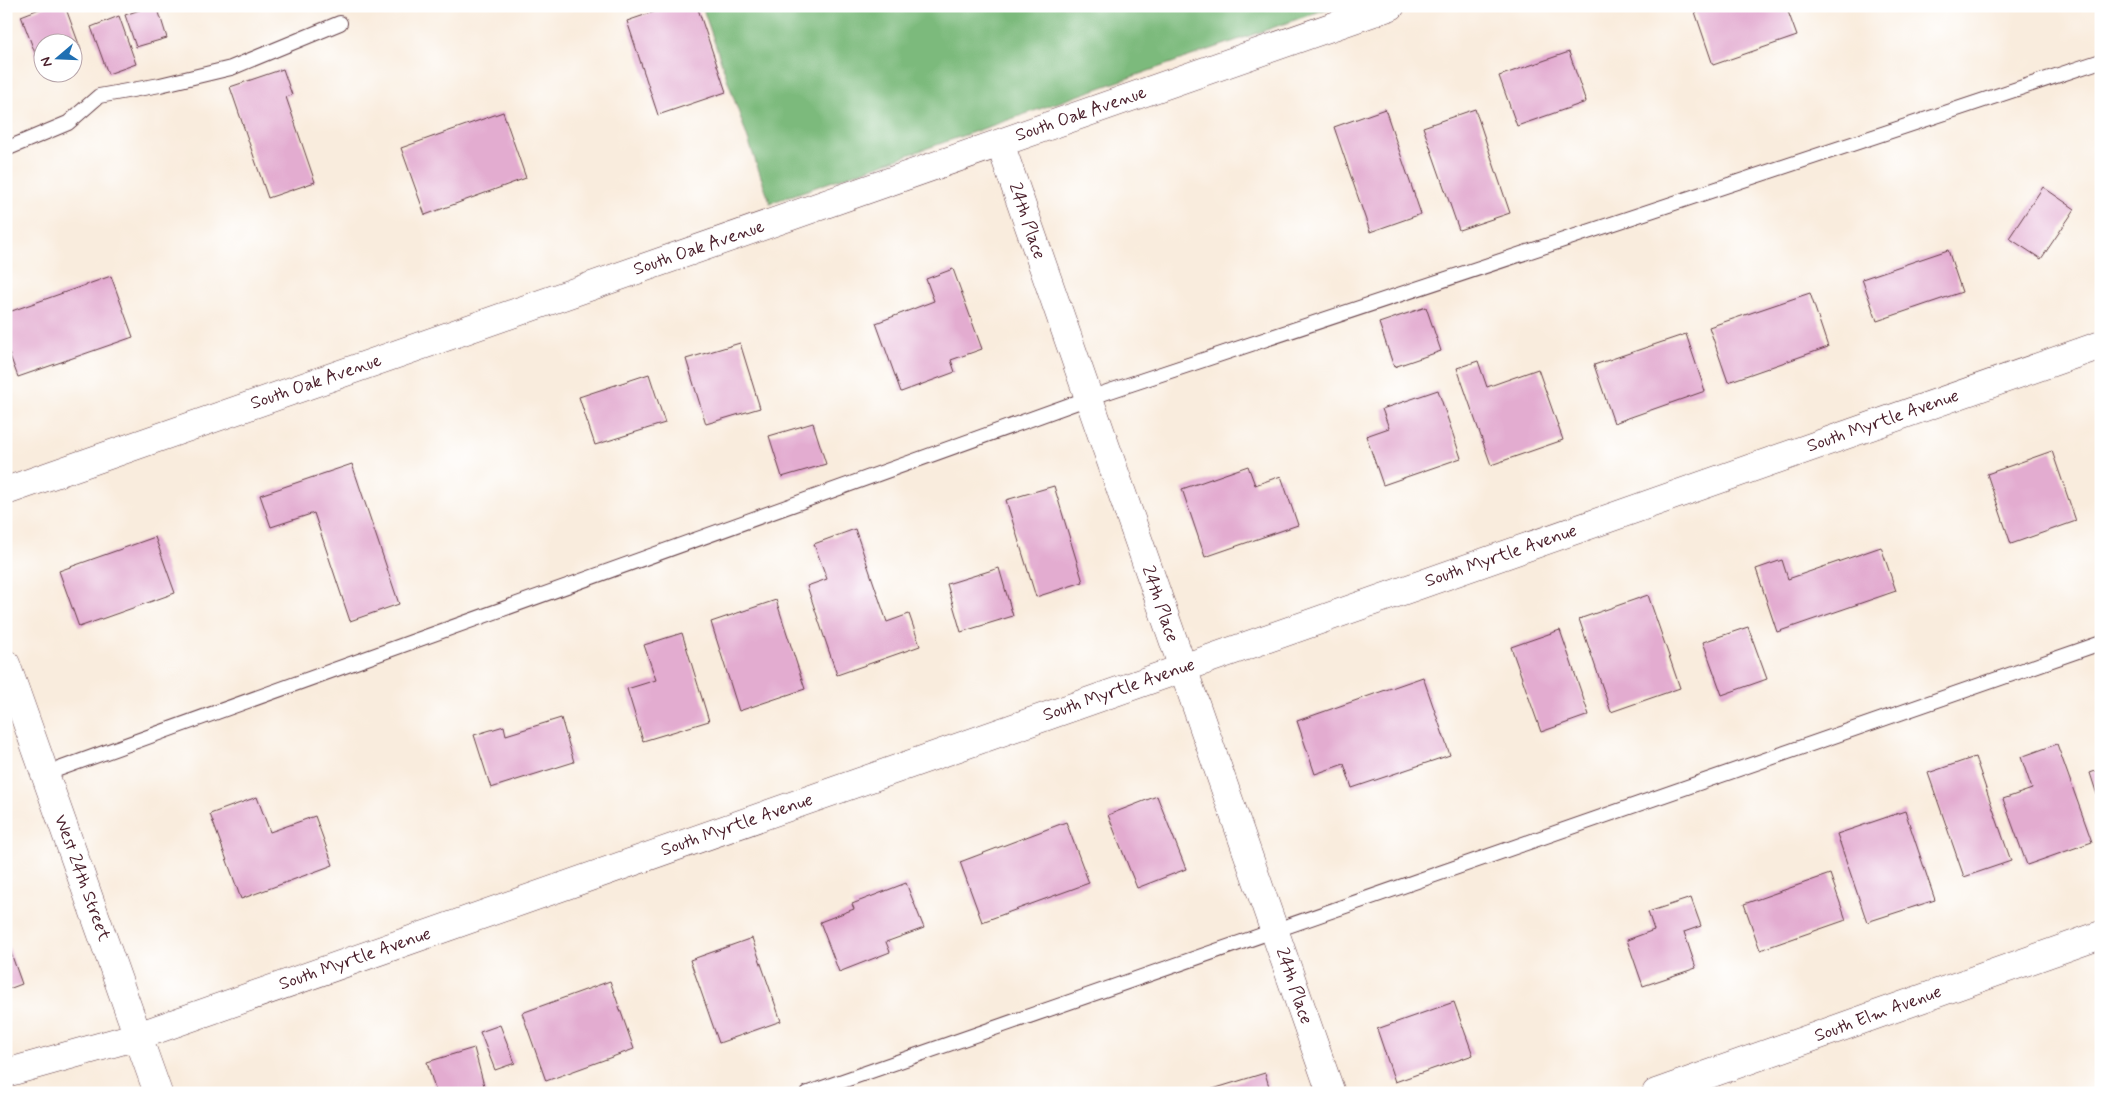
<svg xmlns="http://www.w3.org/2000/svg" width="2107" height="1099" viewBox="0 0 2107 1099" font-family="Mynerve,sans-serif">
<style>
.forest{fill:#7bba7b;stroke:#626c53}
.building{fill:#e3acd0}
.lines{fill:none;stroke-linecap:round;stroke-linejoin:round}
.lane-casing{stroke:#643e46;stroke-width:16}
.street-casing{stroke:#643e46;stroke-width:29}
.lane{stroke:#fff;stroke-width:14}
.street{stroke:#fff;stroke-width:28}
.labels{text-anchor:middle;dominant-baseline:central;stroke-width:4.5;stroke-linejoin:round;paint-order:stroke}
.street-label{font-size:18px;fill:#4a1f2b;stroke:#fff}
</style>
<rect width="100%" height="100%" fill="#fff"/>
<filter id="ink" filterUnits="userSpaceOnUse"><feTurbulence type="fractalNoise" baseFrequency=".02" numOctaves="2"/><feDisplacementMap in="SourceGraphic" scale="10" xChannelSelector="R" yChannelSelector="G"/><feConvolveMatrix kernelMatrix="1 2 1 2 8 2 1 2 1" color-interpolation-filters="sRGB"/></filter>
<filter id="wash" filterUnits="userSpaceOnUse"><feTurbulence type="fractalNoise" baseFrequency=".0096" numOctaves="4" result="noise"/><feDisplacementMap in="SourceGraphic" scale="20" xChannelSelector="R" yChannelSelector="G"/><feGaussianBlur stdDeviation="1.12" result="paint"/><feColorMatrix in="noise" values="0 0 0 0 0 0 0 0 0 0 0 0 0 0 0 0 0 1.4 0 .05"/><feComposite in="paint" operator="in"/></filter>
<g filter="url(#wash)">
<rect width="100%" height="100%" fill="#f9ecdd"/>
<path class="forest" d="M702,6H1335L770,203Z"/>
<g id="blocks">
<path class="building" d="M47,6H65L81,50L72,54V42H42V65L40,66L21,16Z
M151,6H157L167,38L136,47L125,15Z
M671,6H697L726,92L658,115L627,21Z
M1693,6H1786L1797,36L1713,65Z
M119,16L136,64L108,74L91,27Z
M1569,52L1586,102L1517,126L1499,76Z
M283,69L292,95L286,97L315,182L268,198L230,87Z
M1385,109L1421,214L1370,232L1334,127Z
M1475,109L1510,213L1459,230L1423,127Z
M503,112L526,178L425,215L401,148Z
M2043,187L2075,209L2041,259L2009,238Z
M1948,250L1962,292L1877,321L1862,279Z
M953,269L982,349L951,360L955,372L901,392L876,323L934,301L926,279Z
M111,276L133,337L18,377L6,345V313Z
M1810,293L1828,347L1728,382L1709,327Z
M1426,307L1441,351L1394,367L1379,323Z
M1686,334L1705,391L1614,423L1594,365Z
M740,343L760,408L706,424L686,359Z
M1478,361L1487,387L1538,369L1563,440L1491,465L1457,368Z
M649,374L665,423L595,445L579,397Z
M1438,390L1461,458L1383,485L1366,436L1389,428L1382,409Z
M813,423L826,464L782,477L769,436Z
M2052,451L2076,521L2011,544L1987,474Z
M352,464L399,604L350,621L314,513L271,527L260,495Z
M1248,466L1255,485L1281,476L1298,525L1205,557L1182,489Z
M1054,486L1083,582L1036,597L1006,500Z
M855,529L887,622L909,614L920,646L837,675L807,586L827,579L814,544Z
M155,537L175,593L79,627L59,571Z
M1881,547L1896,591L1777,632L1756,569L1782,560L1788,579Z
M999,568L1013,616L961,632L947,584Z
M1648,595L1680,688L1611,712L1579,619Z
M776,600L805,689L739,711L711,622Z
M1748,627L1767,679L1722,695L1703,642Z
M1560,630L1589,715L1541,732L1511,647Z
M682,633L709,721L643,741L627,689L656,680L644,645Z
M1423,677L1450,755L1352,788L1344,764L1315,774L1297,721Z
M561,718L574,762L491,788L474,735L504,726L506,735Z
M2057,744L2092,842L2027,865L2003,799L2032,789L2021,757Z
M1975,757L2011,861L1964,877L1928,773Z
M2101,769V804H2100L2090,773Z
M1157,796L1186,869L1137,888L1108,815Z
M257,797L270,832L315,816L333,865L241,899L210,814Z
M1905,811L1935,900L1867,922L1837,834Z
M1066,822L1089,883L982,922L960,862Z
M1830,874L1846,920L1760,950L1744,904Z
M906,883L924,928L886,942L890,952L839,972L820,922L854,909L852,904Z
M1691,898L1701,926L1684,932L1696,968L1643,986L1627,940L1654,930L1648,912Z
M752,938L781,1021L719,1043L690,960Z
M6,939L22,984L6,990Z
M610,981L634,1049L546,1081L522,1013Z
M1454,1002L1473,1055L1395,1082L1377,1029Z
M500,1025L515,1063L495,1070L480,1032Z
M474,1048L486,1093H436L427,1062Z
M1265,1073L1271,1093H1203V1092Z"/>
</g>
</g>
<g filter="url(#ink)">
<use href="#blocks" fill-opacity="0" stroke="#643e46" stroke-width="1"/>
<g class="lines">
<g class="lane-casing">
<path id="lane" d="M6,149L68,123L99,96L160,85L231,68L340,23
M45,774L1089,398L2101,61
M808,1093L2101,643"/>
</g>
<g class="street-casing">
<path id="street" d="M1000,143L1331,1093
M6,491L1391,6
M6,664L158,1093
M6,1073L138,1036L2101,345
M1656,1093L2101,935"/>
</g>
<use href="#lane" class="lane"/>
<use href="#street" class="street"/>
</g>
</g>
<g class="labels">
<g class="street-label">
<text transform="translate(1081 114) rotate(-19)">South Oak Avenue</text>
<text transform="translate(1027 221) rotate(71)">24th Place</text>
<text transform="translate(699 248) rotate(-19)">South Oak Avenue</text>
<text transform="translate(316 382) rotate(-19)">South Oak Avenue</text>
<text transform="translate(1883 421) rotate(-19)">South Myrtle Avenue</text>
<text transform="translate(1501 556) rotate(-19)">South Myrtle Avenue</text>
<text transform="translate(1160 604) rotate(71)">24th Place</text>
<text transform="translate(1119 690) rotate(-19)">South Myrtle Avenue</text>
<text transform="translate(737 825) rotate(-19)">South Myrtle Avenue</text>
<text transform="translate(82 878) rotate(70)">West 24th Street</text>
<text transform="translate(355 959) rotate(-19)">South Myrtle Avenue</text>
<text transform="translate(1294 986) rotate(71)">24th Place</text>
<text transform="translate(1878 1014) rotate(-20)">South Elm Avenue</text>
</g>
</g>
<rect width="2107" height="1099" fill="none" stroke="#fff" stroke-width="25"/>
<g transform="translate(58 58) rotate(251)"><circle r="24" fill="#ffffff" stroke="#b7a5aa"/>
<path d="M0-4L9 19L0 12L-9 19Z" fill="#1f6fb2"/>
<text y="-8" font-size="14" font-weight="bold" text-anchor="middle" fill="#4a1f2b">N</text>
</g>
</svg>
